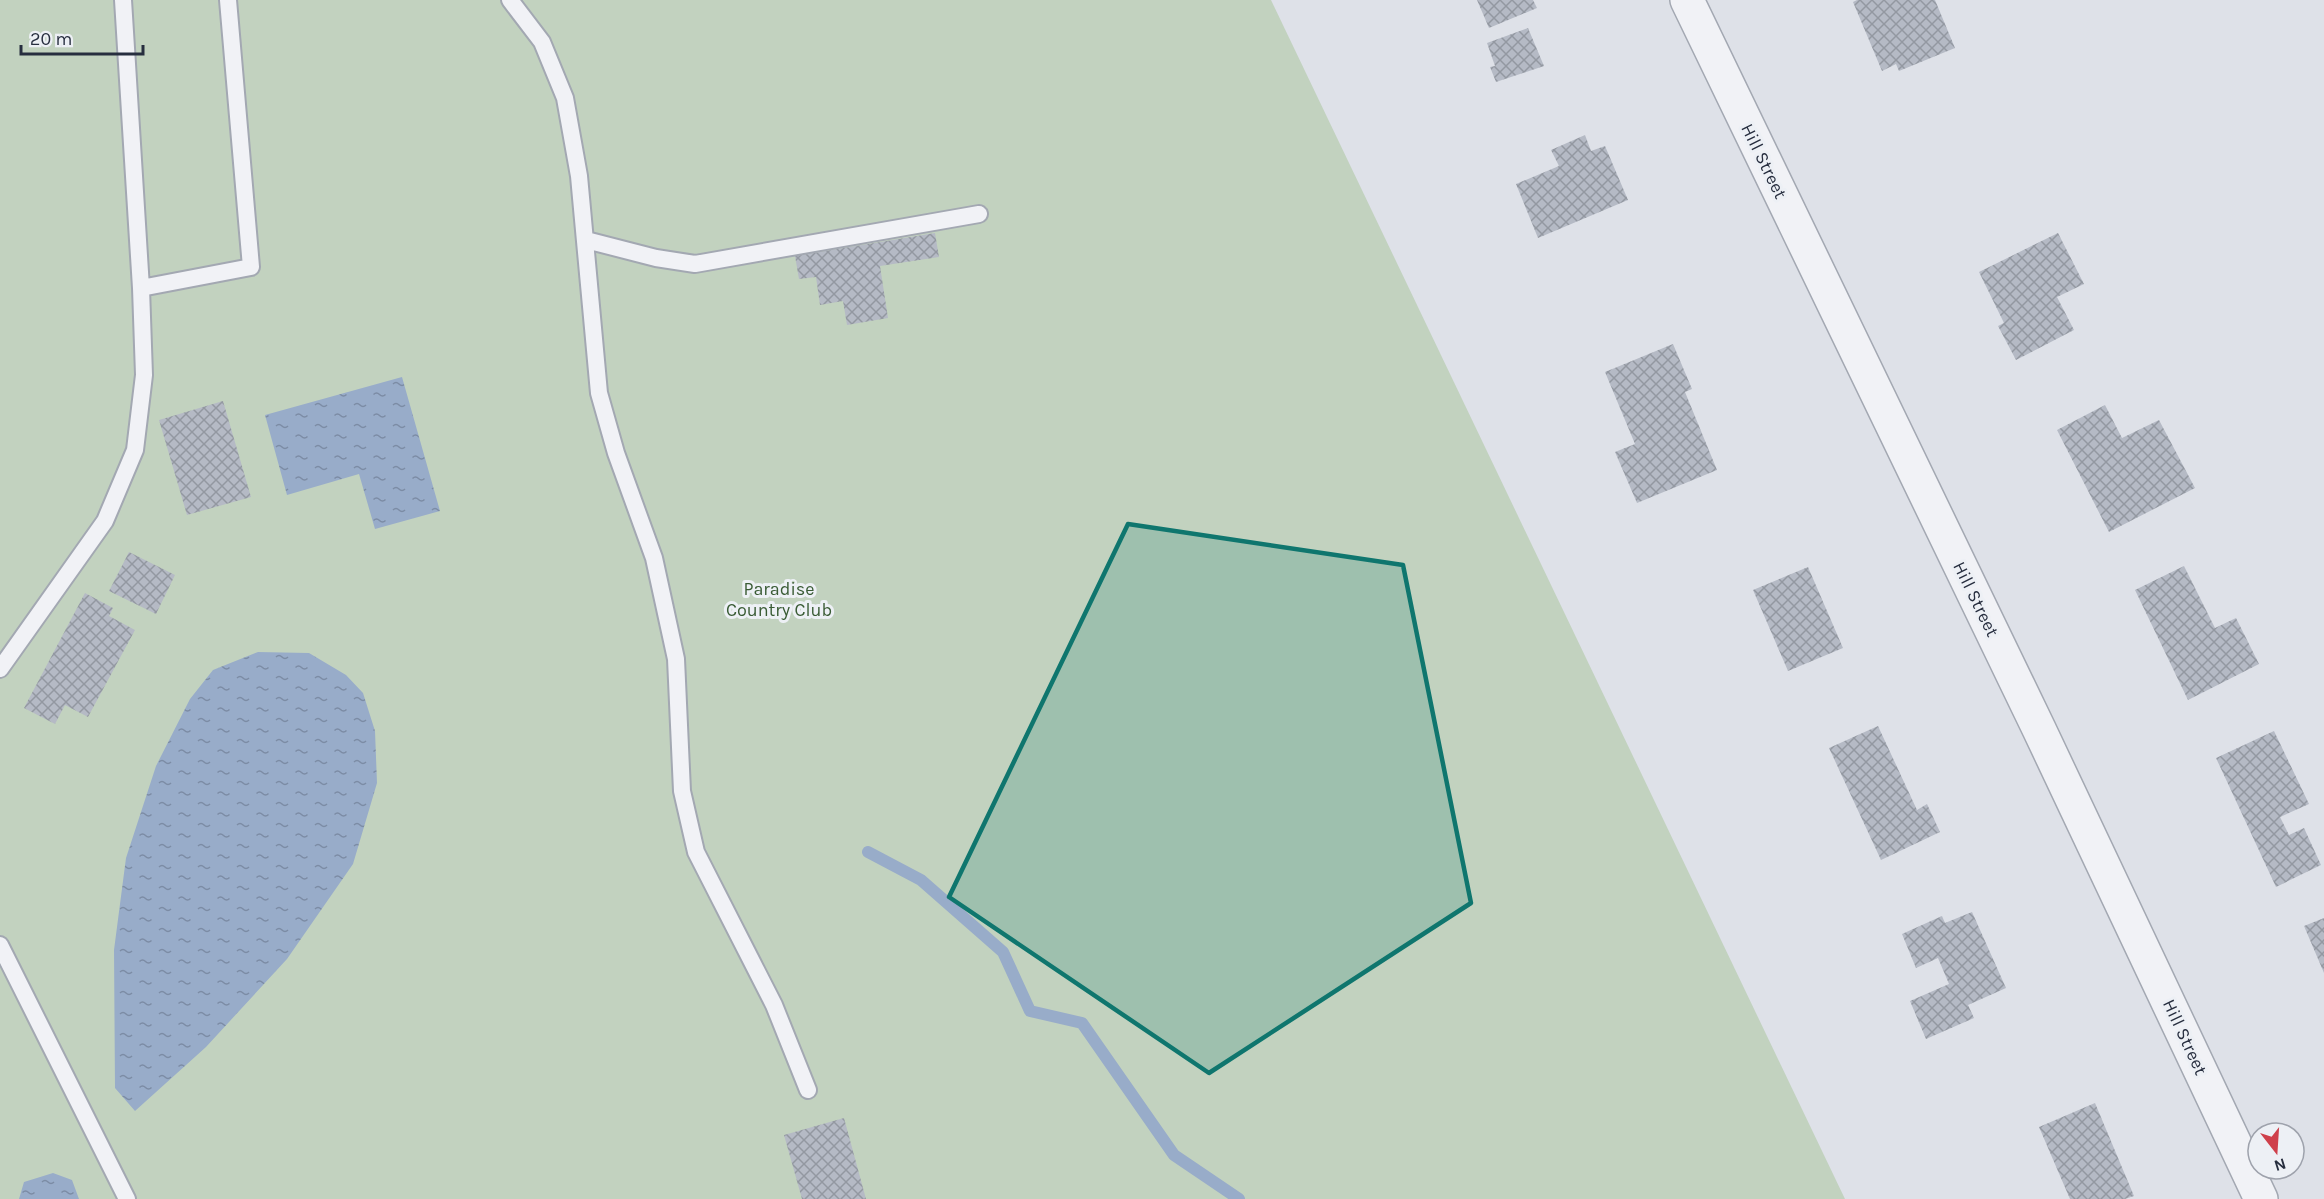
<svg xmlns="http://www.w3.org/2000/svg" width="2324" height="1199" viewBox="0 0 2324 1199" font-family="Karla,sans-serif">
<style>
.park{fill:#c2d2bf}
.water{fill:url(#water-ripples)}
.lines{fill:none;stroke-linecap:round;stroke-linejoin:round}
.stream{stroke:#98acc9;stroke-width:12}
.building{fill:url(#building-cross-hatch)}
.lane-casing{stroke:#a3a8b2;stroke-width:20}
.street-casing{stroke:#a3a8b2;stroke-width:36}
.lane{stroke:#f1f2f6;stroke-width:16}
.street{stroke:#f1f2f6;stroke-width:33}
.marked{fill:#0f766e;fill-opacity:0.2;stroke:#0f766e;stroke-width:4.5;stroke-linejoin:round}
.labels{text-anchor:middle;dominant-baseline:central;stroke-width:6;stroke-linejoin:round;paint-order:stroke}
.street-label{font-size:18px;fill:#272e3f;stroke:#edf0f5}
.park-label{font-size:18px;fill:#395b34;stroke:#edf0f5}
</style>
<defs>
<pattern id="water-ripples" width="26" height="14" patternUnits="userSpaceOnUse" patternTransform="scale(1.5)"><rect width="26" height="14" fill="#98acc9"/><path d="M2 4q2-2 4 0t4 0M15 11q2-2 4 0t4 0" fill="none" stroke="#7c8ca5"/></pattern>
<pattern id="building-cross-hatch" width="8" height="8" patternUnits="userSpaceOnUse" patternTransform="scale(1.5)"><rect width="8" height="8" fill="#b5bac5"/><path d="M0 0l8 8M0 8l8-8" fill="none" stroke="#9398a1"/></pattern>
</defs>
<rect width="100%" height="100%" fill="#dee1e8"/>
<path class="park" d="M0,0H1271L1845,1199H0Z"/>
<path class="water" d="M402,377L440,511L375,529L359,474L287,495L265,415Z
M258,652L309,653L346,675L363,693L375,731L377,783L353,864L287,959L206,1047L135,1111L115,1088L114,950L126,858L156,766L190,699L213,670Z
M53,1173L72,1180L79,1199H19L24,1182Z"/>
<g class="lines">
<path class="stream" d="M868,852L921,880L1003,952L1030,1011L1082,1023L1174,1155L1239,1199"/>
</g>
<path class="building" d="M1477,0H1533L1537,8L1489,28Z
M1857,0H1935L1955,48L1899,71L1896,64L1882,71L1853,2Z
M1528,28L1544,66L1496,82L1490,67L1495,66L1487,43Z
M1585,135L1591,151L1605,146L1628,200L1538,238L1516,184L1559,166L1551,150Z
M935,233L939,257L880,266L888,318L847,325L843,301L820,305L816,277L799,279L795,256Z
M2058,233L2084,284L2057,297L2074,330L2016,360L1998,326L2004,323L1979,272Z
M1673,344L1692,389L1685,392L1717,470L1637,503L1615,452L1635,444L1605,372Z
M223,401L251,497L187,515L159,420Z
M2105,405L2122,438L2159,420L2195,488L2109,532L2057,430Z
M129,552L175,575L156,614L109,591Z
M2184,566L2215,628L2236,618L2259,664L2188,700L2135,590Z
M1808,567L1843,648L1788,671L1753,590Z
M85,593L113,608L109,616L135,630L88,717L65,705L55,724L24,708Z
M1878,726L1917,810L1927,804L1940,832L1881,860L1829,748Z
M2274,731L2309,804L2280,817L2289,835L2304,828L2321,865L2276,887L2216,758Z
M1972,912L2006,988L1968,1005L1974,1018L1926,1039L1910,1001L1949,984L1938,958L1916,968L1902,934L1942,916L1945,923Z
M2324,918V973L2304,926Z
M2095,1103L2134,1196L2125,1199H2070L2039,1127Z
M844,1118L866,1199H802L784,1135Z"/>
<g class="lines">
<g class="lane-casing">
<path id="lane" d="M510,0L542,42L565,98L579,176L599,393L616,453L654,558L676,659L682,791L696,852L774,1005L808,1090
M586,240L656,258L695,264L979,214
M141,288L251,267L228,0
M0,669L105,521L135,450L144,375L141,288L123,0
M0,945L127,1199"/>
</g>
<g class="street-casing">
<path id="street" d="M1687,0L2039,729L2261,1199"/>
</g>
<use href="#lane" class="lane"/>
<use href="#street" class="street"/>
</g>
<path class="marked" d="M1128,524L1403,565L1471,903L1209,1073L949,897Z"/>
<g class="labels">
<g class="street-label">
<text transform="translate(1764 161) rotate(64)">Hill Street</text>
<text transform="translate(1976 599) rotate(64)">Hill Street</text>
<text transform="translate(2185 1037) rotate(65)">Hill Street</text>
</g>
<g class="park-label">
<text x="779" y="589">Paradise<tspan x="779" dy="21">Country Club</tspan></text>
</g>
</g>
<g transform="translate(2276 1151) rotate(163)"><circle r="28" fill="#edf0f5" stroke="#9ea2ac" stroke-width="1.5"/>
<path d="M0-4.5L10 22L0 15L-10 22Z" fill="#cf404b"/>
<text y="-9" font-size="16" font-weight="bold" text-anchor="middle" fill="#272e3f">N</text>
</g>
<path d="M21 45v9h122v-9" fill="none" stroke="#272e3f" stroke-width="3"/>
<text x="30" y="45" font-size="18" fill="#272e3f" stroke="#edf0f5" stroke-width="4.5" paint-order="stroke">20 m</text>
</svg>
